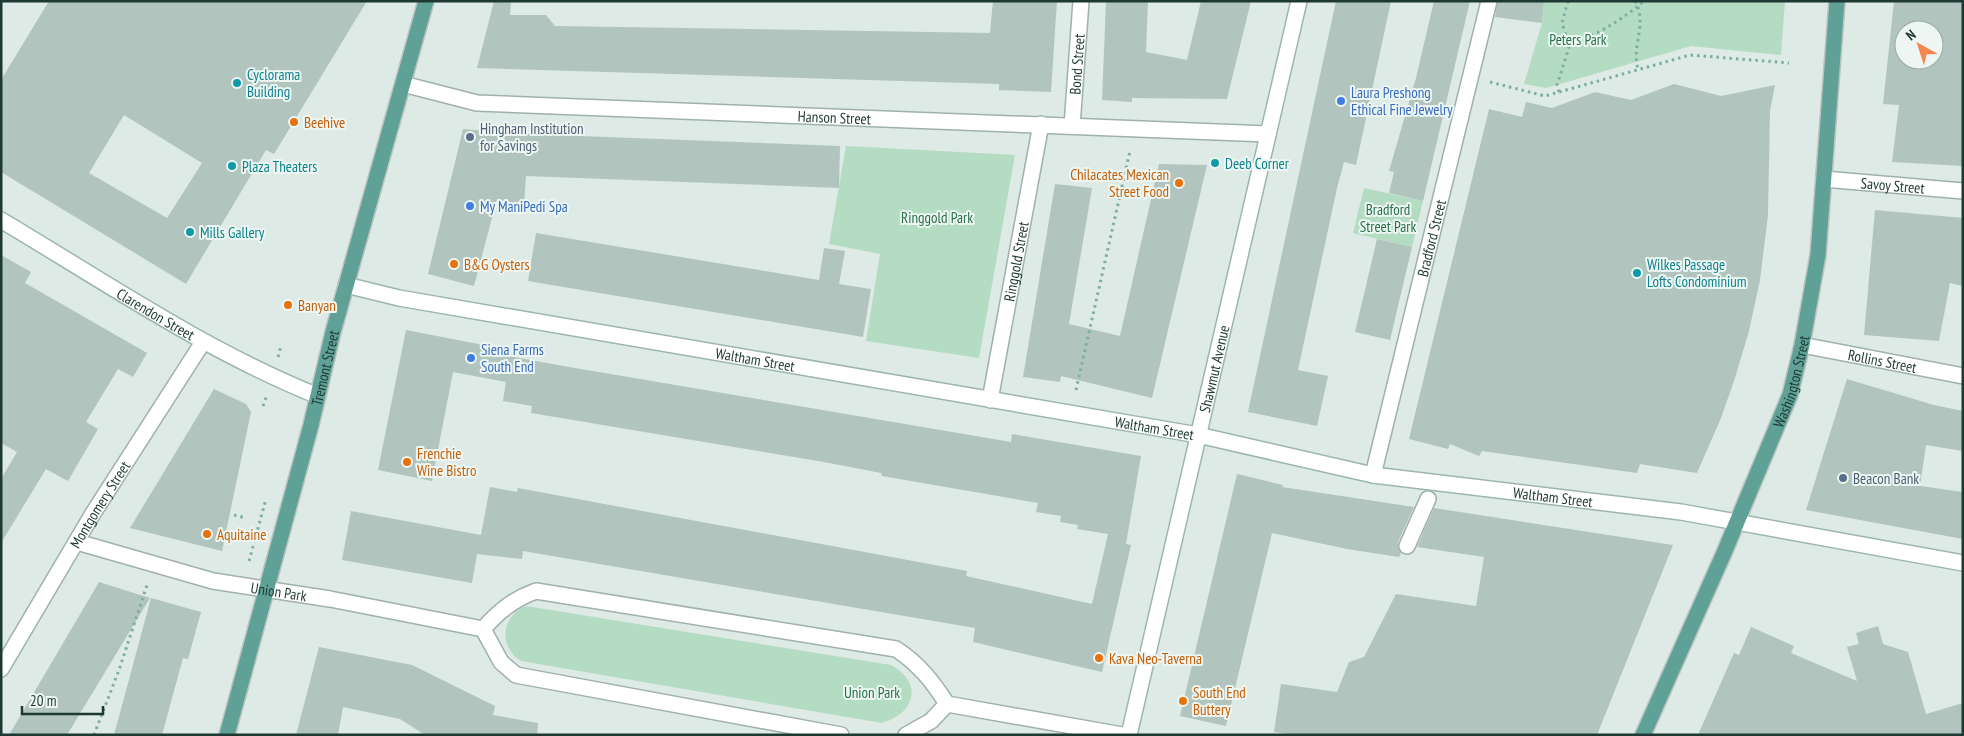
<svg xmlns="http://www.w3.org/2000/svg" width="1964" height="736" viewBox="0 0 1964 736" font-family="'PT Sans Narrow',sans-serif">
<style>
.green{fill:#b4dcc2}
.building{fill:#b2c4be;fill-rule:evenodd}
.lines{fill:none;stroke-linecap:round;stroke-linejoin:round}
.street-casing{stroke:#a0b1ac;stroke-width:18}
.secondary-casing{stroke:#9cb6ae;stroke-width:18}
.primary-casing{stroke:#bcc4c2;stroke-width:18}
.path{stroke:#7caea3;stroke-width:3;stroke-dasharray:2.5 4;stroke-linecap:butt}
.street{stroke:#fff;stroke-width:15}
.secondary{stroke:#fff;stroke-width:15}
.primary{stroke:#5fa196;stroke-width:15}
.culture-dot{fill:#0f9aa8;stroke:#edf6f2;stroke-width:2}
.shop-dot{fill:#3f7fe0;stroke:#edf6f2;stroke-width:2}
.food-dot{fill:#e8710a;stroke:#edf6f2;stroke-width:2}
.service-dot{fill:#5c6f8a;stroke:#edf6f2;stroke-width:2}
.labels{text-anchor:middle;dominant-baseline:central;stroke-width:4;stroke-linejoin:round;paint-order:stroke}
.park-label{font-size:15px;fill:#27714a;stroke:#edf6f2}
.street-label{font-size:15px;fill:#1e3934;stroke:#edf6f2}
.culture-label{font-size:15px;fill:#0d838f;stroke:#edf6f2;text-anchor:start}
.shop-label{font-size:15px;fill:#366cbe;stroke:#edf6f2;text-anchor:start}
.food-label{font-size:15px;fill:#c56008;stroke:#edf6f2;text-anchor:start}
.service-label{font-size:15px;fill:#4e5e75;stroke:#edf6f2;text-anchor:start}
</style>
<rect width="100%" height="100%" fill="#ddeae5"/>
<path class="green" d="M1544,1H1785L1781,55L1691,46L1546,88L1524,84L1542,23Z
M846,146L1015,155L979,358L866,341L880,254L829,244Z
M1364,188L1423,201L1412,247L1353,233Z
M526,606L891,665C924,683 915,714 882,723L521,661C498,647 501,616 526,606Z"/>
<path class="building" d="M49,1H367L274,154L266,150L186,284L1,172V80ZM124,115L202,163L167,218L89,173Z
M494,1H511L510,15H546L555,26L990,33L993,1H1057L1051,92L999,90V84L477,68Z
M1106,1H1148L1146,52L1187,60L1201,1H1251L1227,99L1132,98V102L1102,100Z
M1336,1H1391L1356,165L1344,162L1337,188L1298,370L1328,376L1317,426L1248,412Z
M1434,1H1470L1423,201L1389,193L1394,172L1389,171L1416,78Z
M1498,1H1544L1542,23L1495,17Z
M1894,1H1963V166L1892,162L1899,105L1883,104ZM1904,30H1934V60H1904Z
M1674,84L1721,96L1775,85L1770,111L1768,215L1760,280L1749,331L1734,381L1721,418L1697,473L1640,464L1637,473L1482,451L1479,456L1450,444L1448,449L1409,439L1489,109L1522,117L1526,102L1552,108L1595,92L1631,100Z
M463,129L527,134L840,146L839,188L526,176L524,206L497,199L474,286L428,274Z
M1159,164L1207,165L1152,398L1061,376L1060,382L1023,377L1055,184L1092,188L1069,324L1120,336Z
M1875,210L1963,218V286L1950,283L1939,341L1864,335Z
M536,233L819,280L824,248L845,251L839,284L871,289L863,337L528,281Z
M1377,239L1412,247L1390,340L1355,332Z
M1,255L31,272L25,283L147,353L133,377L118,369L86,422L98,429L68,481L46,469L1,543V479L17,452L1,443Z
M406,330L504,349L503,355L569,367L1011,442L1012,434L1141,456L1126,544L1131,545L1102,672L973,642L975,628L523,551L522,559L477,554L472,583L342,560L351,511L481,535L490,487L517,492L518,488L967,571L966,576L1092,604L1108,534L1077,529L1078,525L1060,522L1061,516L1036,512L1038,503L882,476L881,473L824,462L531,413L532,406L503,401L506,382L453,372L432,481L378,470Z
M1847,379L1934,405L1963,411V451L1926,445L1920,486L1963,492V539L1806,510Z
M214,389L246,404L251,412L222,551L130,528Z
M1237,474L1283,485L1282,487L1414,507L1398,542V547L1401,553L1399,557L1347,549L1272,533L1226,726L1180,716Z
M1434,508L1673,545L1597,735H1295L1274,732L1281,684L1337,692L1349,662L1364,657L1396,594L1476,606L1484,557L1417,547Z
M99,582L150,598L67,735H9Z
M151,598L201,612L188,659L183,658L162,735H114Z
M1878,626L1883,644L1908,652L1926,714L1963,703V735H1698L1734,653L1739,655L1751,627L1794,646L1791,653L1857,681L1847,647L1859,644L1856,633Z
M319,647L412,665L495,706L493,715L538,723L537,735H425L400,719L343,707L338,735H296Z"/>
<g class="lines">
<g class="street-casing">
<g id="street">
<path id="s1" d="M403,84L477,103L1268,134"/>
<path id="s2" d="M1072,126L1081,1"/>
<path id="s3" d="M1824,179L1963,191"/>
<path id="s4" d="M1802,345L1963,376"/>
<path id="s5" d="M990,400L1041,124"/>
<path id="s6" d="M1373,475L1489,1"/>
<path id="s7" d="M77,542L213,581L330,599L483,629"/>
<path d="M1407,546L1428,499"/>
<path d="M483,629C499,611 514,599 536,591L896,649C919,664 933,682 947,704L1122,735"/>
<path d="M483,629L501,662L516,675L841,735"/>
<path id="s8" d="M1,669L92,515L203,342"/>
<path d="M906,735L931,721L947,704"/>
</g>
</g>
<g class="secondary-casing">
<g id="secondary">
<path id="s9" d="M1,220C105,282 206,351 318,396"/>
<path id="s10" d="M346,285L399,298L1198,435L1373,475L1681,512L1963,563"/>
<path id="s11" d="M1129,735L1299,1"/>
</g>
</g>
<g class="primary-casing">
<g id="primary">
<path id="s12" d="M227,735L311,425L333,332L426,1"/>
<path id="s13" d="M1643,735L1724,553L1790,395L1802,345L1818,255L1837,1"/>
</g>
</g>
<path class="path" d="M1568,1L1562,23L1567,39C1581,49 1632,12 1644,1
M1635,1C1648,24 1631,46 1638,69
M1490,82L1545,96L1690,55L1789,63
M1559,92L1557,85L1571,41
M278,357L281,346
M1076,390L1130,151
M263,406L267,395
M234,515L246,518
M249,561L266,499
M94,735L119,670L147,585"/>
<use href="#street" class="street"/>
<use href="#secondary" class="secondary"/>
<use href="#primary" class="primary"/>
</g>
<g class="culture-dot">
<circle cx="237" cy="83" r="5"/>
<circle cx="1215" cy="163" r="5"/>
<circle cx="232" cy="166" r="5"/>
<circle cx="190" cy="232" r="5"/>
<circle cx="1637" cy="273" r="5"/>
</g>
<g class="shop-dot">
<circle cx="1341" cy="101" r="5"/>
<circle cx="470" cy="206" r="5"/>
<circle cx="471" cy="358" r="5"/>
</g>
<g class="food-dot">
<circle cx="294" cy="122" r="5"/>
<circle cx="1179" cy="183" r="5"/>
<circle cx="454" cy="264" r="5"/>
<circle cx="288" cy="305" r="5"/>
<circle cx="407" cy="462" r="5"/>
<circle cx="207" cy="534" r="5"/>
<circle cx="1099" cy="658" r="5"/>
<circle cx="1183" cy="701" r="5"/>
</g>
<g class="service-dot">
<circle cx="470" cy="137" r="5"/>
<circle cx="1843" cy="478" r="5"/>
</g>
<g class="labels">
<g class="park-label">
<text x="1578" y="39">Peters Park</text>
<text x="1388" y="209">Bradford<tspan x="1388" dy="17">Street Park</tspan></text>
<text x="937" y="217">Ringgold Park</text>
<text x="872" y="692">Union Park</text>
</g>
<g class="street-label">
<text stroke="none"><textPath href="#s2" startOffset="62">Bond Street</textPath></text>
<text stroke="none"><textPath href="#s1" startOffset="434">Hanson Street</textPath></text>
<text stroke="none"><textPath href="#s3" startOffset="69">Savoy Street</textPath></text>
<text stroke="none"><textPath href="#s6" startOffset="244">Bradford Street</textPath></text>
<text stroke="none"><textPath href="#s5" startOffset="141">Ringgold Street</textPath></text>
<text stroke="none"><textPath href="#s9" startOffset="181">Clarendon Street</textPath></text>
<text stroke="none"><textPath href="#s10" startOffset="416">Waltham Street</textPath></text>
<text stroke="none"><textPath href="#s4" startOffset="82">Rollins Street</textPath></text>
<text stroke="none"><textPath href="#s12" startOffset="380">Tremont Street</textPath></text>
<text stroke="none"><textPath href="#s11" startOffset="376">Shawmut Avenue</textPath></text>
<text stroke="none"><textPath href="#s13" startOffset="384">Washington Street</textPath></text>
<text stroke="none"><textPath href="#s10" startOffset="821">Waltham Street</textPath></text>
<text stroke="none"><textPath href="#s10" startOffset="1226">Waltham Street</textPath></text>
<text stroke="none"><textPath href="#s8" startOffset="192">Montgomery Street</textPath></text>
<text stroke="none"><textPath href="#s7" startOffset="208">Union Park</textPath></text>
</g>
<g class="culture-label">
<text x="247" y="74">Cyclorama<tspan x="247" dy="17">Building</tspan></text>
<text x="1225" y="163">Deeb Corner</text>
<text x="242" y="166">Plaza Theaters</text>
<text x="200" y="232">Mills Gallery</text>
<text x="1647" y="264">Wilkes Passage<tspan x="1647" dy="17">Lofts Condominium</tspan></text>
</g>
<g class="shop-label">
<text x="1351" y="92">Laura Preshong<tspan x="1351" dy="17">Ethical Fine Jewelry</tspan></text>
<text x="480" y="206">My ManiPedi Spa</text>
<text x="481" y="349">Siena Farms<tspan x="481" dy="17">South End</tspan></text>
</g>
<g class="food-label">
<text x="304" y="122">Beehive</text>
<text x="1169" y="174" text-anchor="end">Chilacates Mexican<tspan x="1169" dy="17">Street Food</tspan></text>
<text x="464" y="264">B&amp;G Oysters</text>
<text x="298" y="305">Banyan</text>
<text x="417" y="453">Frenchie<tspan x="417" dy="17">Wine Bistro</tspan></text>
<text x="217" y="534">Aquitaine</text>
<text x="1109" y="658">Kava Neo-Taverna</text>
<text x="1193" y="692">South End<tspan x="1193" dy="17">Buttery</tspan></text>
</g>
<g class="service-label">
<text x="480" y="128">Hingham Institution<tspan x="480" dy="17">for Savings</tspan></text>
<text x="1853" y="478">Beacon Bank</text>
</g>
</g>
<rect width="1964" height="736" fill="none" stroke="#1e3934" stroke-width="5"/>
<g transform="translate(1919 45) rotate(321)"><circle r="24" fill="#edf6f2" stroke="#9aaaa6"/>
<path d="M0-4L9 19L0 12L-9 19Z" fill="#f7864d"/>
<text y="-8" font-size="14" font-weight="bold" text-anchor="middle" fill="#1e3934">N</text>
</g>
<path d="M22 706v8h81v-8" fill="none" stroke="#1e3934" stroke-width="2.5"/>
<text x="30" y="706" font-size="15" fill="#1e3934" stroke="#edf6f2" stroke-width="4" paint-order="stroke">20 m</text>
</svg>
